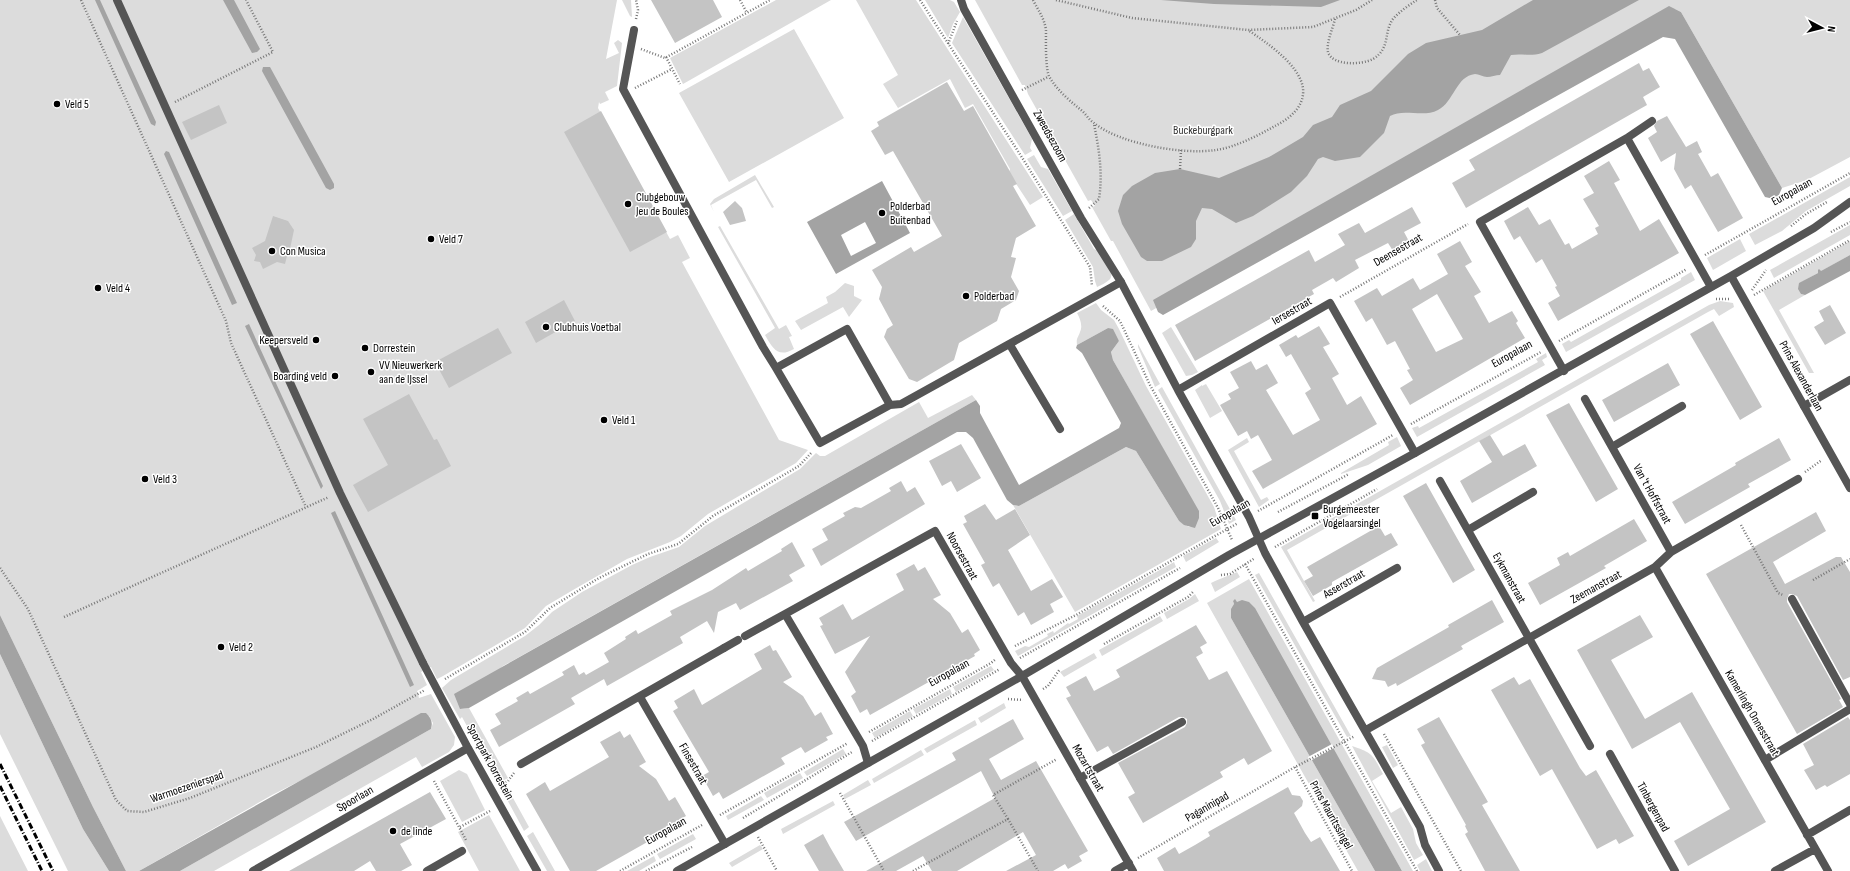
<svg xmlns="http://www.w3.org/2000/svg" width="1850" height="871" viewBox="0 0 1850 871" font-family="'Sofia Sans Condensed',sans-serif">
<style>
.green{fill:#dcdcdc}
.water{fill:#a3a3a3;fill-rule:evenodd}
.pier{fill:#fff}
.building{fill:#c4c4c4;fill-rule:evenodd}
.lines{fill:none;stroke-linecap:round;stroke-linejoin:round}
.path{stroke:#777;stroke-width:2.5;stroke-dasharray:1 2;stroke-linecap:butt}
.service{stroke:#555;stroke-width:8}
.minor{stroke:#555;stroke-width:8}
.tertiary{stroke:#555;stroke-width:8}
.rail{stroke:#000;stroke-width:3;stroke-dasharray:6 2 1 2;stroke-linecap:butt}
.poi-dot{fill:#000;stroke:#fff;stroke-width:1.5}
.labels{text-anchor:middle;dominant-baseline:central;stroke-width:3;stroke-linejoin:round;paint-order:stroke}
.poi-label{font-size:12px;fill:#000;stroke:#fff;text-anchor:start}
.park-label{font-size:12px;fill:#333;stroke:#fff}
.street-label{font-size:12px;fill:#000;stroke:#fff}
</style>
<rect width="100%" height="100%" fill="#fff"/>
<path class="green" d="M0,0H617L606,59L619,53L614,43L618,40L622,43L617,86L605,92L609,100L600,104L599,102L598,108L670,239L678,235L690,258L682,262L779,440L808,450L796,463L708,514L681,536L670,542L627,559L573,590L546,606L525,628L443,676L437,679L431,667L421,672L427,685L417,691L419,698L431,694L455,737L454,745L449,752L422,767L416,757L214,871H180L431,729L433,723L429,716L272,795L139,871H126L93,807L0,615Z
M622,0H631L632,17L630,16Z
M776,0H831L683,84L670,58Z
M856,0H916L1043,197L1030,205L1009,173L1010,169L973,104L965,108L950,79L898,108L883,84L898,75Z
M925,0H950L954,2L960,12L953,24L948,38Z
M975,0H1850V157L1807,180L1782,188L1681,12L1675,9L1151,311L1113,241H1111L1092,207L1095,206L1091,200L1088,201L1028,94L1025,85H1022Z
M963,17L1032,139L1030,148L1032,151L1025,155L952,43Z
M794,29L844,118L729,182L679,93Z
M1034,155L1041,167L1048,169L1072,211L1063,216L1027,159Z
M755,175L774,207L772,208L756,180L711,205L714,212L710,204L714,199Z
M1850,177V186L1806,211L1782,231L1755,245L1749,234Z
M1074,214L1094,249L1099,251C1103,257 1117,273 1109,280C1106,283 1101,285 1097,287L1095,281L1093,267L1065,220Z
M1850,225V235L1774,278L1770,270Z
M720,226L779,329L786,325L792,336L789,337L794,349C778,358 773,349 765,335L775,328L718,227Z
M1740,239L1746,251L1713,270L1707,258Z
M1850,241V255L1800,283L1801,294L1805,295L1779,310L1814,373H1809L1763,291Z
M1691,272L1695,280L1566,352L1562,344L1569,340L1571,342L1681,280V278Z
M845,283L854,286V296L862,300L849,317L843,307L801,330L795,321L828,303L826,297L835,292Z
M1720,301L1733,303L1734,307L1719,316L1714,309L1708,312L1287,550L1315,601L1313,602L1281,547L1709,305Z
M1096,303L1101,310L1114,320L1119,329L1146,386L1214,507L1221,529L1075,612L1013,505L1019,506L1126,447L1136,451L1179,521L1189,527C1197,524 1199,519 1198,511L1113,360L1111,352L1119,341L1108,328L1077,345C1076,338 1078,338 1080,332C1083,326 1080,318 1077,313Z
M1171,327L1198,372L1192,375L1186,376L1162,333Z
M1138,344L1160,384L1155,387L1138,347Z
M1546,353L1547,357L1542,360L1545,365L1417,437L1412,428L1418,426L1419,428L1538,362L1536,359Z
M1206,384L1222,411L1210,418L1195,390L1202,385V386Z
M1162,387L1236,520L1229,524L1220,501L1158,390Z
M972,395L976,400L503,666L460,709L469,708L508,778L498,783L462,717L460,719L442,688L451,680L525,636L539,625L552,612L582,592L632,565L650,557L679,547L705,526L800,469L816,453L820,456H825L919,402L928,418Z
M1397,437L1401,446L1368,465L1341,474V473L1389,445L1388,442Z
M1247,438L1249,442L1234,451L1261,500L1267,497L1269,500L1259,507L1228,450Z
M1216,538L1219,542L1186,562L1183,556Z
M1174,562L1176,567L1018,656L1015,651L1025,646L1029,647L1048,636L1047,634L1053,631L1054,633L1068,623L1069,624L1078,619L1077,616Z
M1237,572L1240,577L1215,592L1211,583C1221,578 1228,576 1237,572Z
M1259,573L1351,736L1347,737L1255,575Z
M1249,579L1413,871H1402L1337,756L1235,600L1233,601L1234,604L1231,618L1375,871H1358L1207,603Z
M1195,594L1199,601L1167,619L1164,613L1189,599Z
M1160,616L1163,621L1102,656L1099,650Z
M1094,653L1097,658L1064,677L1060,672Z
M0,654L83,829L109,871H68L0,734Z
M991,666L994,670L956,692L953,687Z
M950,689L952,694L916,714L913,709Z
M1004,703L1006,708L981,723L978,718Z
M910,711L913,716L875,738L872,733Z
M975,720L977,725L927,753L924,749Z
M1387,745L1398,765L1393,768L1382,747Z
M1352,746C1373,753 1373,755 1383,774L1372,781L1391,813L1401,807L1413,829L1416,843L1423,855L1414,860Z
M843,749L846,754L807,776L804,772Z
M921,750L924,755L874,783L872,779Z
M459,770L467,774L485,810L462,822L440,781Z
M800,773L803,778L767,798L764,793Z
M868,780L871,785L845,799L843,795Z
M508,789L529,827L524,831L503,792Z
M761,796L764,800L728,820L726,816Z
M833,801L835,805L783,834L781,829Z
M489,815L520,871H479L458,832Z
M0,816L2,820L28,871H0Z
M533,832L555,871H547L527,836Z
M693,834L696,839L660,859L657,854Z
M760,845L763,849L732,867L729,863Z
M654,856L656,861L639,871H627Z
M1426,859L1432,871H1420L1417,865Z"/>
<path class="water" d="M95,0H100L156,122L155,126L151,124Z
M223,0H234L260,49L257,52L252,53Z
M1161,0H1340L1321,7L1214,4Z
M1533,0H1639L1542,53C1529,57 1523,53 1511,55L1500,75C1496,75 1491,77 1487,77C1483,77 1479,74 1475,74C1456,76 1454,102 1438,110C1423,118 1404,108 1390,116L1384,133L1360,157L1335,161L1323,157L1318,159L1307,176L1291,192L1253,216L1236,223L1212,209L1202,208L1196,221V239L1191,247L1162,261H1147L1141,257L1122,224L1118,211L1123,195L1132,186L1155,173L1180,169L1219,178L1269,157L1303,137L1313,125L1332,117L1340,105L1371,91L1408,54L1426,43L1482,30Z
M1669,6L1681,12L1782,188L1778,197L1779,199L1776,200L1774,199L1765,197L1675,39L1663,37L1163,315L1158,312L1153,300Z
M263,67H270L334,184V188L330,190L326,188L262,71Z
M166,151L169,152L237,303L232,305L164,154Z
M882,181L910,233L836,274L807,222ZM865,222L876,243L851,256L841,235Z
M1850,255V271L1805,295L1801,294L1798,289L1799,283L1818,273V270L1819,269L1821,271Z
M249,324L323,486L321,489L245,326Z
M1108,328L1113,329L1119,341L1111,352L1113,360L1199,511V518L1195,528L1184,525L1179,521L1136,451L1126,447L1019,506L1013,505L1007,500L973,438L966,432H957L469,708L460,709L454,694L976,400L980,406V413L1019,485L1119,428L1121,423L1082,353L1076,348L1077,345Z
M335,511L414,685L410,687L331,513Z
M1235,599L1237,602L1242,600L1249,602L1255,608L1402,871H1375L1231,618V609L1234,604L1233,601Z
M0,615L93,807L126,871H109L83,829L0,654Z
M421,713H426C431,718 433,722 431,729L180,871H139Z"/>
<path class="pier" d="M1332,744L1334,748L1310,761L1308,757Z"/>
<path class="building" d="M651,0H713L722,17L675,43Z
M1639,63L1643,71L1649,68L1660,87L1643,97L1647,105L1466,208L1452,183L1475,170L1469,160Z
M947,82L964,111L973,106L1017,184L1013,186L1036,226L1016,238L1011,257L1016,258L1011,277L1019,291L1016,300L1001,309L997,321L959,343L954,360L917,382L909,379L884,337L887,329L893,325L879,299L882,287L872,270L911,247L914,252L942,236L893,151L885,155L871,131L879,126L877,122Z
M219,105L227,123L191,140L182,122Z
M601,111L667,232L630,252L564,132Z
M1667,116L1686,147L1697,141L1702,152L1698,154L1711,177L1718,173L1743,218L1718,232L1691,185L1685,189L1674,169L1676,153L1661,162L1648,138L1657,132L1654,126L1657,121Z
M1609,161L1620,180L1614,183L1640,231L1659,219L1679,253L1558,321L1548,303L1560,296L1555,287L1557,286L1542,259L1536,263L1520,236L1514,240L1504,221L1528,207L1539,225L1550,219L1565,245L1569,243L1572,249L1598,234L1595,228L1599,226L1583,199L1594,193L1584,176Z
M735,201L742,208L746,221L730,225L723,212Z
M1412,207L1421,223L1404,232L1411,245L1395,254L1388,243L1355,260L1359,268L1336,282L1333,278L1312,290L1314,294L1195,361L1175,325L1309,250L1315,262L1345,245L1338,234L1359,223L1365,233Z
M273,216L288,221L294,230L290,249L293,253L287,256L285,264L277,262L263,269L260,262L254,261L256,255L252,248L265,241Z
M1460,241L1472,262L1465,266L1481,292L1474,296L1489,323L1512,311L1518,321L1516,323L1525,338L1410,405L1400,388L1413,380L1407,370L1410,369L1395,341L1387,345L1372,318L1366,322L1354,301L1377,288L1382,296L1413,278L1420,290L1448,274L1437,254ZM1437,294L1463,339L1436,352L1412,309Z
M564,300L575,321L536,343L525,322Z
M1830,305L1846,333L1825,345L1814,327L1824,321L1819,311Z
M1713,321L1762,407L1740,420L1690,334Z
M1319,326L1330,344L1323,347L1339,374L1332,378L1347,405L1361,396L1377,424L1263,489L1252,471L1272,460L1258,435L1251,439L1247,431L1238,436L1220,405L1231,399L1228,394L1239,388L1230,372L1251,361L1256,370L1267,364L1278,383L1266,390L1293,435L1320,420L1305,393L1311,389L1291,354L1286,357L1279,345L1296,335L1298,338Z
M498,328L512,353L449,388L435,362Z
M1668,363L1680,385L1614,422L1602,400Z
M409,394L434,440L437,439L451,466L368,512L353,485L388,465L363,419Z
M1569,403L1618,489L1596,502L1546,415Z
M1490,435L1503,456L1525,444L1537,466L1472,503L1460,481L1492,462L1479,441Z
M1779,438L1791,460L1748,484L1750,487L1685,524L1672,502L1736,465L1735,463Z
M961,444L981,478L957,492L951,481L942,486L929,461Z
M901,481L907,492L915,487L925,504L821,566L812,549L828,540L822,529L845,516L843,513L855,507L861,508L891,491L889,488Z
M1426,483L1475,570L1453,583L1403,496Z
M985,504L996,520L1015,509L1030,535L1008,550L1031,591L1052,579L1063,597L1050,604L1054,612L1031,625L1024,612L1018,616L999,583L993,587L981,565L985,563L963,524L967,522L964,516Z
M1816,512L1826,531L1773,562L1785,584L1836,557H1841L1850,572V677L1843,680L1797,596L1792,594H1789L1787,599V602L1839,695L1841,699L1839,700L1843,707L1797,734L1706,574Z
M1634,519L1647,541L1604,566L1606,568L1540,605L1528,583L1560,565L1557,558L1568,552L1570,556Z
M1379,526L1385,536L1391,533L1398,545L1332,582V585L1313,596L1304,581L1313,576L1307,567Z
M792,542L805,566L789,575L793,581L740,610L736,603L718,612L714,633L707,621L680,637L683,643L607,686L604,679L571,698L575,704L499,747L490,730L501,724L495,714L518,701L516,698L528,691L530,694L564,675L562,672L574,665L579,675L584,672L586,675L609,662L604,653L626,639L625,637L636,630L638,634L672,615L670,611L712,590L746,568L748,571L782,551L781,549Z
M914,564L918,571L925,567L941,595L933,599L950,613L962,633L968,629L980,650L974,654L975,656L870,715L867,709L860,713L851,696L856,692L845,672L870,636L835,654L820,626L823,625L819,618L843,604L852,620L871,609L904,590L896,574Z
M1492,600L1504,622L1461,646L1463,649L1397,686L1396,683L1388,687L1385,681L1372,679L1377,668L1449,627L1448,625Z
M1640,615L1653,637L1611,660L1645,719L1692,692L1766,822L1688,866L1674,841L1730,809L1680,722L1632,749L1577,650Z
M1196,625L1207,643L1200,647L1203,653L1196,657L1209,680L1227,671L1272,751L1248,765L1244,758L1220,772L1223,777L1143,823L1128,797L1135,793L1118,763L1185,727L1187,723V719L1183,717H1179L1113,754L1108,746L1097,752L1066,698L1071,696L1066,687L1086,676L1094,691L1120,677L1116,670Z
M770,645L773,651L776,650L792,677L783,682L803,696L815,716L821,712L833,734L826,737L828,740L805,753L801,747L781,758L785,764L723,799L719,792L713,796L702,776L709,772L673,711L678,708L674,701L694,689L702,705L762,669L754,654Z
M1514,677L1519,685L1530,679L1580,768L1586,776L1596,770L1634,836L1619,844L1616,839L1597,849L1552,769L1540,776L1491,690Z
M1439,717L1488,802L1482,805L1520,871H1485L1465,834L1468,832L1465,826L1466,825L1421,745L1425,743L1417,729Z
M1848,717L1850,720V774L1827,787L1825,785L1816,790L1804,770L1814,765L1803,744Z
M1013,719L1024,739L989,759L1001,780L1036,761L1088,851L1079,856L1082,861L1068,869L1065,864L1053,871H1006L1036,855L1023,832L957,871H932L923,856L896,871H866L995,798L981,771L856,841L844,822L956,760L952,753Z
M620,731L624,738L630,734L646,762L639,766L656,779L669,801L675,797L686,816L679,820L681,823L596,871H570L526,794L545,782L550,791L609,757L600,742Z
M1288,787L1292,795L1300,796L1303,801L1302,806L1294,813L1305,833L1311,842L1320,837L1340,871H1164L1157,858L1175,847L1179,854L1195,845L1210,836L1208,832Z
M430,792L446,819L400,844L412,865L401,871H376L370,861L354,871H289Z
M823,834L830,847L844,871H819L804,845Z"/>
<g class="lines">
<path class="path" d="M81,0L226,321L231,343L306,507
M740,0L747,13
M920,0L1023,159L1090,267L1092,286
M1033,0C1038,10 1045,19 1046,31C1046,40 1045,71 1050,78C1058,91 1070,101 1081,110C1086,114 1089,120 1094,123C1120,144 1183,155 1216,150C1236,147 1257,136 1275,126C1289,119 1305,107 1303,88C1299,64 1267,43 1248,30
M1056,0L1132,18L1248,30L1313,27L1356,10L1372,0
M1435,0L1437,8L1460,35
M636,19L638,10L636,0
M1335,19C1333,28 1326,43 1328,52C1332,66 1362,65 1373,59C1391,48 1383,33 1393,19C1399,12 1409,5 1417,0
M948,44L957,21
M641,49L665,58L770,0
M666,57L680,84
M635,88L672,69
M1022,90L1048,77
M175,102L273,52L246,0
M1180,169L1181,150
M1089,208L1099,199C1103,173 1099,149 1094,124
M1791,226L1806,214L1827,202
M1831,232L1850,222
M1705,255L1850,173
M1752,290L1766,270
M1754,295L1850,240
M1340,297L1468,224
M1716,299H1731
M1103,306L1120,321L1150,385L1218,508L1232,540
M1559,341L1687,269
M1411,424L1541,352
M1805,472L1822,460
M1258,511L1393,435
M1278,512L1349,474
M1741,525L1778,593L1783,595
M1275,547L1377,489
M1245,564L1417,871
M0,568L28,609L116,800L127,811L144,812L190,798L316,747L373,719L425,690
M1221,575L1230,574L1255,558
M1813,580L1850,559
M64,617L329,497
M1104,644L1188,597L1194,591
M1015,646L1076,615L1238,523
M1020,658L1180,568
M445,679L525,632L550,608L599,578L648,554L678,544L713,516L799,466L812,452
M1043,689L1048,686L1060,669
M1008,699L1023,700
M869,732L991,663L996,659
M1384,734L1461,871
M872,741L1000,669
M1295,767L1352,871
M434,781L466,840
M500,785L508,781L514,773
M840,793L884,871
M720,815L848,743
M743,818L852,752
M1008,819L993,795L1057,759
M460,827L490,811
M758,837L777,871
M1138,858L1295,767L1355,736
M620,871L702,825
M646,871L692,847
M913,871L1008,819L1038,871"/>
<path class="service" d="M117,0L340,493L423,663
M634,30L623,89L763,347L776,368
M1010,345L1060,429
M890,405L820,443L776,368L847,329L890,405L901,404L1121,282
M1792,599L1850,704
M724,648L738,640
M1765,760L1850,709
M1080,778L1182,722"/>
<path class="minor" d="M961,0L964,9L1081,218L1121,282L1178,390L1249,517L1265,553L1303,622L1420,827L1425,845L1439,871
M1627,138L1652,121
M1564,371L1480,222L1627,138L1711,287
M1178,390L1330,303L1415,453
M1585,399L1671,552
M1804,406L1850,380
M1612,447L1682,406
M1440,481L1590,746
M1468,530L1533,492
M1655,567L1828,871
M1303,622L1397,568
M745,636L785,614
M423,663L468,748L537,871
M640,697L725,844
M1366,730L1655,567L1671,552L1798,479
M1610,754L1675,871
M868,763L863,746L785,614L935,531L1011,663L1022,676L1133,871
M521,764L724,648
M1807,835L1850,810
M253,871L468,748
M427,871L462,851
M1115,871L1129,863
M1775,871L1815,849"/>
<path class="tertiary" d="M1731,276L1850,488
M677,871L1022,676L1229,555L1415,453L1731,276L1814,228L1850,202"/>
<path class="rail" d="M0,764L53,871
M0,786L42,871"/>
</g>
<g class="poi-dot">
<circle cx="57" cy="104" r="4"/>
<circle cx="628" cy="204" r="4"/>
<circle cx="882" cy="213" r="4"/>
<circle cx="431" cy="239" r="4"/>
<circle cx="272" cy="251" r="4"/>
<circle cx="98" cy="288" r="4"/>
<circle cx="966" cy="296" r="4"/>
<circle cx="546" cy="327" r="4"/>
<circle cx="316" cy="340" r="4"/>
<circle cx="365" cy="348" r="4"/>
<circle cx="371" cy="372" r="4"/>
<circle cx="335" cy="376" r="4"/>
<circle cx="604" cy="420" r="4"/>
<circle cx="145" cy="479" r="4"/>
<rect x="1311" y="512" width="8" height="8" rx="2"/>
<circle cx="221" cy="647" r="4"/>
<circle cx="393" cy="831" r="4"/>
</g>
<g class="labels">
<g class="poi-label">
<text x="65" y="104">Veld 5</text>
<text x="636" y="197">Clubgebouw<tspan x="636" dy="14">Jeu de Boules</tspan></text>
<text x="890" y="206">Polderbad<tspan x="890" dy="14">Buitenbad</tspan></text>
<text x="439" y="239">Veld 7</text>
<text x="280" y="251">Con Musica</text>
<text x="106" y="288">Veld 4</text>
<text x="974" y="296">Polderbad</text>
<text x="554" y="327">Clubhuis Voetbal</text>
<text x="308" y="340" text-anchor="end">Keepersveld</text>
<text x="373" y="348">Dorrestein</text>
<text x="379" y="365">VV Nieuwerkerk<tspan x="379" dy="14">aan de IJssel</tspan></text>
<text x="327" y="376" text-anchor="end">Boarding veld</text>
<text x="612" y="420">Veld 1</text>
<text x="153" y="479">Veld 3</text>
<text x="1323" y="509">Burgemeester<tspan x="1323" dy="14">Vogelaarsingel</tspan></text>
<text x="229" y="647">Veld 2</text>
<text x="401" y="831">de linde</text>
</g>
<g class="park-label">
<text x="1203" y="130">Buckeburgpark</text>
</g>
<g class="street-label">
<text transform="translate(1050 136) rotate(61)">Zweedsezoom</text>
<text transform="translate(1792 192) rotate(-29)">Europalaan</text>
<text transform="translate(1398 250) rotate(-30)">Deensestraat</text>
<text transform="translate(1292 311) rotate(-30)">Iersestraat</text>
<text transform="translate(1512 354) rotate(-29)">Europalaan</text>
<text transform="translate(1801 376) rotate(61)">Prins Alexanderlaan</text>
<text transform="translate(1652 494) rotate(61)">Van 't Hoffstraat</text>
<text transform="translate(1230 513) rotate(-30)">Europalaan</text>
<text transform="translate(962 556) rotate(61)">Noorsestraat</text>
<text transform="translate(1509 578) rotate(61)">Eykmanstraat</text>
<text transform="translate(1344 584) rotate(-30)">Asserstraat</text>
<text transform="translate(1596 587) rotate(-29)">Zeemanstraat</text>
<text transform="translate(949 673) rotate(-29)">Europalaan</text>
<text transform="translate(1752 713) rotate(60)">Kamerlingh Onnesstraat</text>
<text transform="translate(490 762) rotate(61)">Sportpark Dorrestein</text>
<text transform="translate(693 764) rotate(60)">Finsestraat</text>
<text transform="translate(1088 768) rotate(60)">Mozartstraat</text>
<text transform="translate(187 787) rotate(-19)">Warmoezenierspad</text>
<text transform="translate(355 799) rotate(-30)">Spoorlaan</text>
<text transform="translate(1207 807) rotate(-30)">Paganinipad</text>
<text transform="translate(1653 807) rotate(61)">Tinbergenpad</text>
<text transform="translate(1331 815) rotate(61)">Prins Mauritssingel</text>
<text transform="translate(666 831) rotate(-29)">Europalaan</text>
</g>
</g>
<g transform="translate(1822 28) rotate(97)" stroke="#ffffff" stroke-width="3" paint-order="stroke">
<path d="M0-3L7 15L0 10L-7 15Z" fill="#000000"/>
<text y="-6" font-size="11" font-weight="bold" text-anchor="middle" fill="#000000">N</text>
</g>
</svg>
